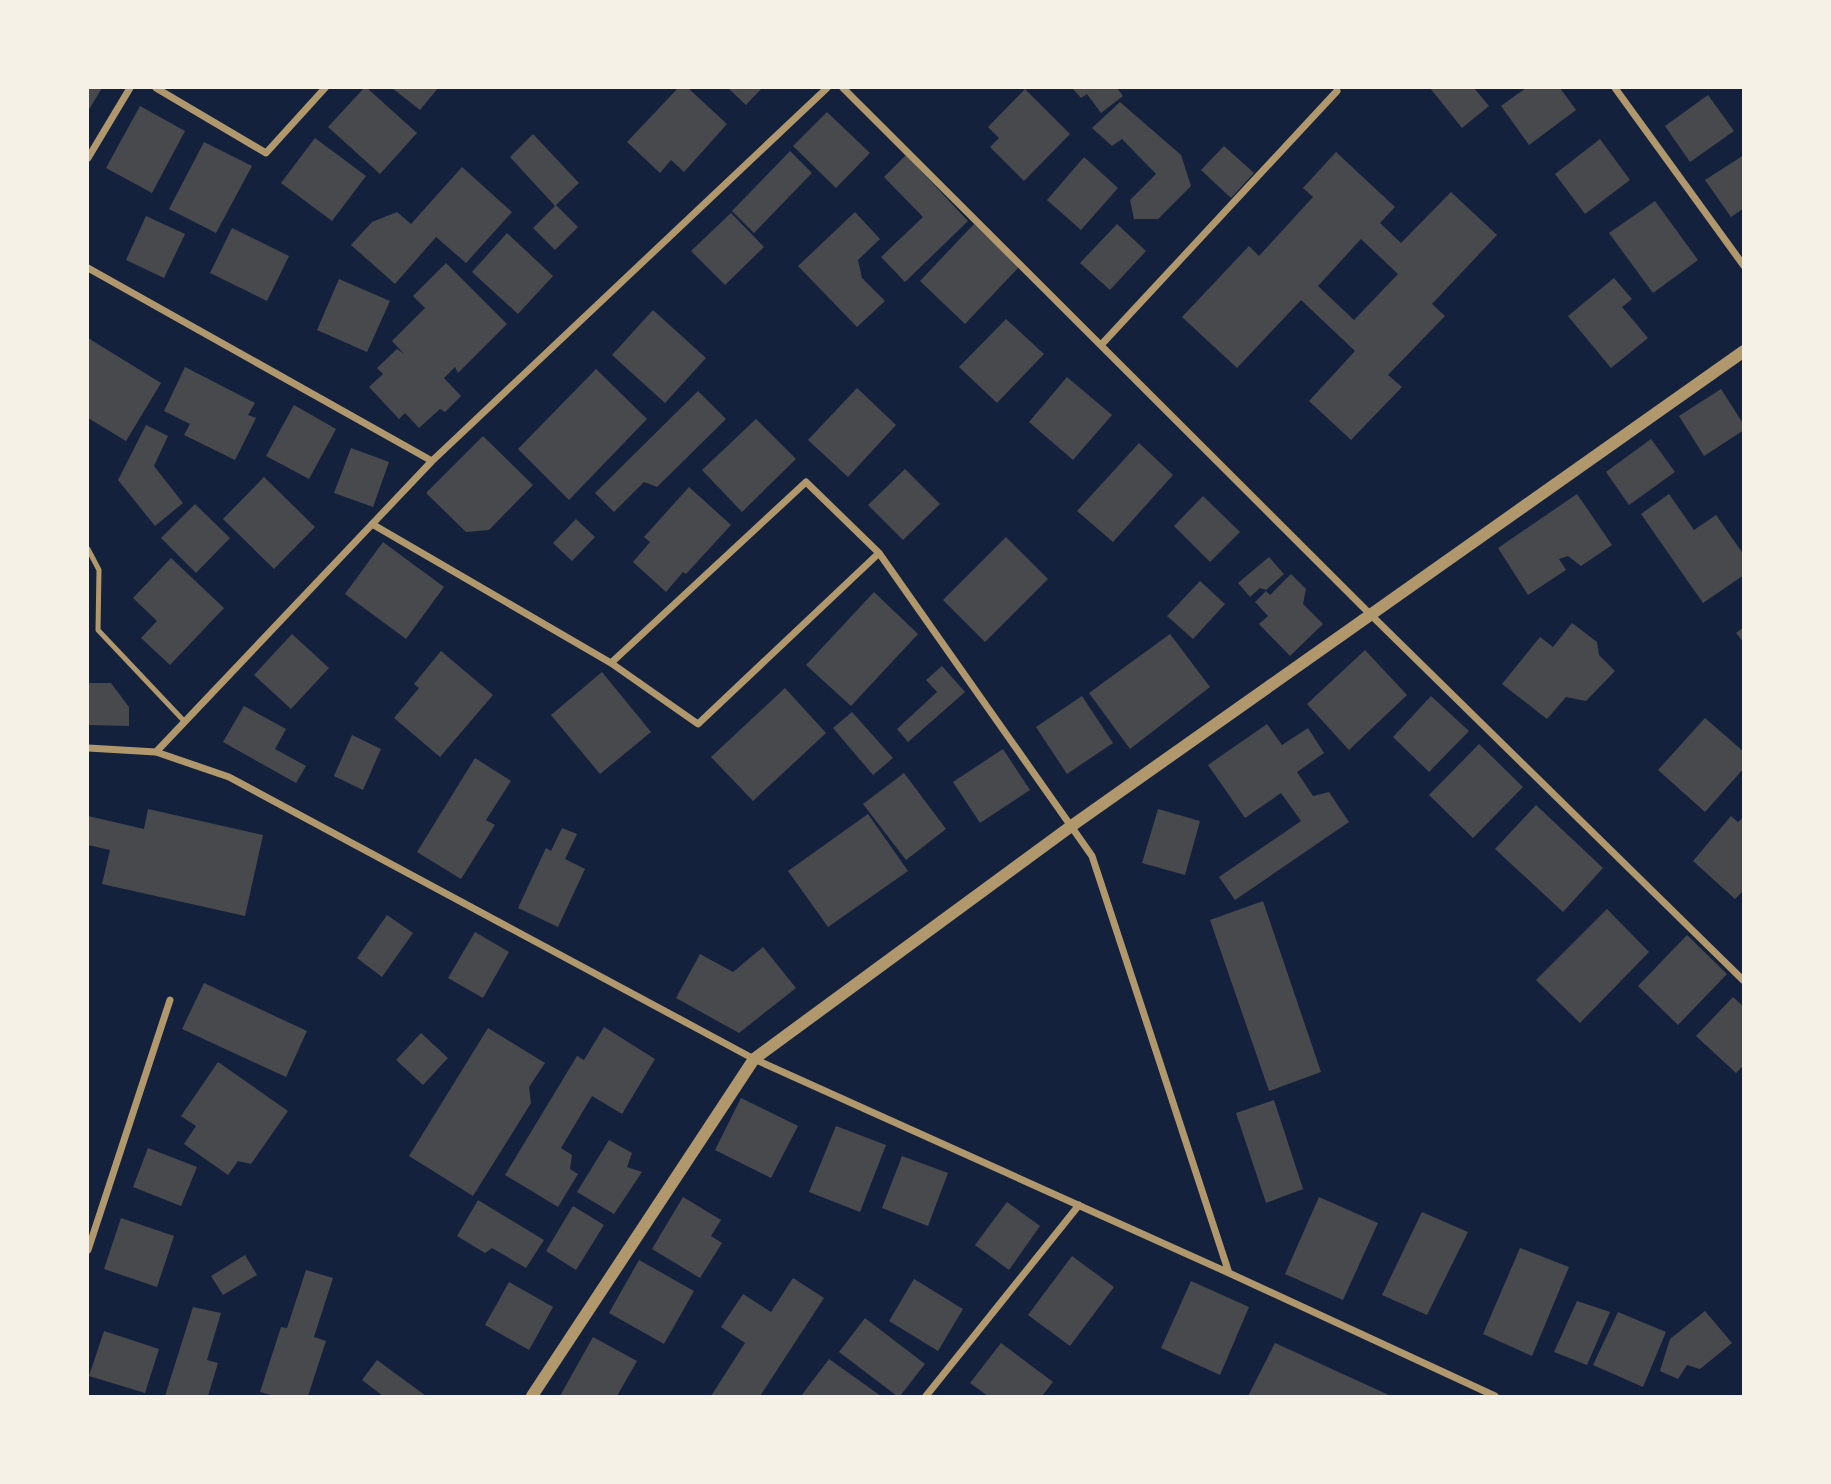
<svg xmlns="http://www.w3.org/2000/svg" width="1831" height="1484" viewBox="0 0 1831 1484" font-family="Ubuntu,sans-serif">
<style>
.building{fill:#48494c;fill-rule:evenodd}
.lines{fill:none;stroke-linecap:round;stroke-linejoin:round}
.service{stroke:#b1986c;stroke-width:5}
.minor{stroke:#b1986c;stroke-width:7}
.tertiary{stroke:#b1986c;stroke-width:12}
</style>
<rect width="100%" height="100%" fill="#14213d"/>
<path class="building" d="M88,88H102L88,111Z
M364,88H367L417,133L380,174L328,127Z
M392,88H438L420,110Z
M678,88H688L727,124L684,172L671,160L660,173L627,142Z
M728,88H762L746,105Z
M1072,88H1117L1123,96L1101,113L1087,94L1081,98Z
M1430,88H1474L1489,106L1462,128Z
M1526,88H1560L1576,110L1529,145L1501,106Z
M1025,89L1070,134L1024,181L990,147L999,138L988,127Z
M1708,95L1734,131L1690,162L1665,126Z
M1120,102L1181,155L1191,186L1158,219H1134L1130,200L1156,174L1122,139L1112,146L1092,128Z
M140,106L185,131L152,193L106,168Z
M827,112L870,153L836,188L793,146Z
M533,134L579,183L556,205L578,227L555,250L533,228L555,206L510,157Z
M315,138L366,176L332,221L281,183Z
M1600,139L1630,180L1585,214L1555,174Z
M204,142L252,166L216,233L169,209Z
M1224,146L1254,173L1231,198L1201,170Z
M790,151L812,173L754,233L732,211Z
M1336,152L1395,207L1380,223L1401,243L1451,192L1497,235L1432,304L1445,316L1388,375L1402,387L1351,440L1309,401L1355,351L1301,300L1237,368L1182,317L1249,246L1259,256L1313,197L1303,188ZM1361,239L1398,274L1354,320L1318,286Z
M906,155L968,221L905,282L881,257L923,217L884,177Z
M1744,155V208L1731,217L1705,180Z
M1084,157L1118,188L1081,230L1047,200Z
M462,167L512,212L466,263L436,237L395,284L351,245L372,222L397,212L411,224Z
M1655,201L1698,260L1653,293L1609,233Z
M855,212L880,239L858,260L862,278L885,301L857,327L798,266Z
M731,213L764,247L725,285L691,251Z
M146,216L185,234L164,278L126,260Z
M974,224L1019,267L965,324L920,281Z
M1117,224L1146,251L1110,290L1080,263Z
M232,228L289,256L267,301L210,273Z
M507,233L553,276L518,314L472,272Z
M446,263L507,324L458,373L455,367L444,378L461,396L445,412L440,409L419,428L405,413L399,419L369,387L383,374L377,368L397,349L404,354L392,341L425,308L413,296Z
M1614,278L1632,299L1622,307L1648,338L1611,368L1568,316Z
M339,279L390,301L367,352L317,330Z
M653,310L706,358L665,403L612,355Z
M1006,319L1044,354L997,403L959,367Z
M88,338L161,383L126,441L88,418Z
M185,367L255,403L248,415L256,418L235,460L184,435L190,424L164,411Z
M596,369L647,419L569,500L518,449Z
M1067,377L1112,415L1073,460L1029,422Z
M857,388L896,425L848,477L808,440Z
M1721,389L1744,425V430L1704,456L1679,416Z
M698,391L726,419L657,487L644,482L614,512L595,493Z
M294,405L336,429L309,479L266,456Z
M756,419L796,459L742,512L702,470Z
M146,425L168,436L154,466L183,503L155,526L118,480Z
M483,436L533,485L489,530L466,532L426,493Z
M1651,439L1675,472L1629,505L1606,472Z
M1139,443L1173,475L1113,542L1077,511Z
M351,448L389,462L373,507L334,493Z
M905,469L940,504L903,540L868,505Z
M264,477L315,527L274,569L223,519Z
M689,487L731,525L686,574L683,572L666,592L633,562L650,542L644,537Z
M1577,494L1612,545L1581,566L1568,556L1559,559L1566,570L1528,595L1498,548Z
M1669,494L1694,530L1716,515L1744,555V575L1703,603L1641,514Z
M1203,496L1240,532L1210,562L1174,526Z
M195,504L230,538L196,573L161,538Z
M576,519L595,537L572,561L553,543Z
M1006,537L1048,579L985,642L943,600Z
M383,542L444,587L406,639L345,594Z
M1269,557L1284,574L1266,590L1260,588L1250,597L1238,583Z
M171,558L224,608L170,665L141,638L157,621L133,598Z
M1291,574L1306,589L1303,604L1323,624L1290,656L1259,624L1268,616L1255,602L1266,591L1270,595Z
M1200,581L1225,604L1193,639L1167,616Z
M874,592L918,634L851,706L806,665Z
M1572,623L1597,642L1599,655L1615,671L1586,701L1566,697L1547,719L1502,684L1540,637L1553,647Z
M1744,627V643L1736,633Z
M292,634L329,668L291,709L254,675Z
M1170,634L1210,687L1130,749L1089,693Z
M1365,650L1407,695L1349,750L1307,704Z
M441,651L493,695L440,757L394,718L419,688L414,684Z
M942,666L965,692L908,742L897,729L937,692L926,680Z
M602,672L651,732L600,774L551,715Z
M88,683H111L129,707V726L88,725Z
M785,688L826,733L753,801L711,757Z
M1082,696L1113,743L1067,774L1036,727Z
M1431,696L1469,731L1429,772L1393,737Z
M244,706L286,729L275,749L306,766L296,783L223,742Z
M852,712L893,758L873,775L833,728Z
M1705,718L1744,752V768L1705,812L1658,770Z
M1267,724L1282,745L1308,728L1324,753L1297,772L1313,796L1329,792L1349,822L1235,900L1219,877L1301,821L1281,793L1245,818L1208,765Z
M352,735L381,749L363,790L334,776Z
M1479,744L1523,787L1473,838L1429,795Z
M1003,749L1030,790L980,823L953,782Z
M475,758L511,781L486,820L495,825L461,879L417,852Z
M904,773L946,829L906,860L863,804Z
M1536,805L1603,868L1563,912L1495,849Z
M148,809L263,835L245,916L102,884L110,850L88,845V816L144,829Z
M1158,809L1200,821L1185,875L1142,863Z
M868,814L908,871L828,927L788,871Z
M1731,816L1738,822L1744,817V890L1735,899L1693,861Z
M562,828L577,834L565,859L585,869L558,927L518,908L546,848L551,851Z
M1263,901L1321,1072L1269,1091L1210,920Z
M1607,909L1649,952L1580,1023L1536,980Z
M387,915L413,933L382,977L357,958Z
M475,932L509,952L483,998L448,978Z
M1687,935L1727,974L1678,1025L1638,986Z
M763,947L796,988L739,1033L676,998L700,954L733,972Z
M204,983L307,1031L286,1077L182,1029Z
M1733,997L1744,1007V1065L1736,1073L1696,1036Z
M604,1027L655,1059L622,1114L592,1096L561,1148L572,1155L570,1169L578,1174L558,1207L505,1175L577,1056L584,1060Z
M488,1028L545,1063L529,1087L531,1103L473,1196L409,1156Z
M421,1033L448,1058L423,1085L396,1060Z
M218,1062L288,1111L251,1164L238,1161L228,1175L184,1144L196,1126L181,1116Z
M741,1098L798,1126L771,1178L715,1150Z
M1274,1100L1303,1189L1266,1203L1236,1113Z
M836,1126L886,1145L860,1212L809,1192Z
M609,1140L632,1153L627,1167L642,1172L614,1214L577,1192Z
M148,1148L197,1167L181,1206L133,1187Z
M902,1156L948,1173L928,1226L882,1208Z
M683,1197L721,1220L711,1236L722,1243L700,1278L652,1249Z
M1319,1197L1378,1223L1343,1300L1285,1274Z
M478,1200L544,1240L526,1268L492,1248L485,1253L457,1236Z
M1007,1202L1040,1226L1009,1270L975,1245Z
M573,1206L604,1225L576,1270L546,1251Z
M1422,1212L1468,1232L1427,1315L1382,1295Z
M121,1218L174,1236L157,1287L104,1269Z
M1520,1248L1569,1267L1532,1356L1483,1334Z
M245,1255L257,1275L223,1295L211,1276Z
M1072,1256L1114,1287L1070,1346L1028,1315Z
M639,1260L694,1291L664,1344L609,1313Z
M306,1270L333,1278L314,1337L326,1341L308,1396H274L260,1392L281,1327L287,1328Z
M793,1278L824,1298L760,1396H711L745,1343L721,1327L743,1294L771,1312Z
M914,1279L963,1309L938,1351L889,1321Z
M1191,1281L1249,1307L1220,1375L1161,1348Z
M509,1282L553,1307L529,1350L485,1325Z
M1577,1301L1610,1312L1587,1365L1554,1352Z
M193,1307L221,1313L207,1360L218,1363L208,1396H165Z
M1705,1311L1732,1343L1700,1369L1687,1365L1678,1379L1660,1371L1670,1339Z
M1618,1312L1666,1332L1643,1387L1593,1365Z
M865,1318L925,1364L900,1396H897L839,1352Z
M104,1331L159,1349L145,1393L89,1376Z
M593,1337L637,1361L617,1396H560Z
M1001,1343L1053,1382L1042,1396H988L970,1383Z
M1275,1343L1391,1396H1248Z
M829,1359L881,1396H801Z
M377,1360L426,1396H383L362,1380Z"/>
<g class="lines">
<path class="service" d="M88,549L99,570L98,630L185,722"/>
<path class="minor" d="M156,88L266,153L325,88
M843,88L1371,615L1744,981
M1615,88L1744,266
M88,158L130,88
M88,268L432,461
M1101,345L1337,91
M372,524L611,663L698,724L879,553
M611,663L806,482L879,553L1092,856L1229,1273
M88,748L156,752L229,777L754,1059L1229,1273L1495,1396
M156,752L432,461L827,88
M88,1250L170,1000
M926,1396L1079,1205"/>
<path class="tertiary" d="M532,1396L754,1059L1070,827L1744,351"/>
</g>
<rect width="1831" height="1484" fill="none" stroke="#f6f1e7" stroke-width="178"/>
</svg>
